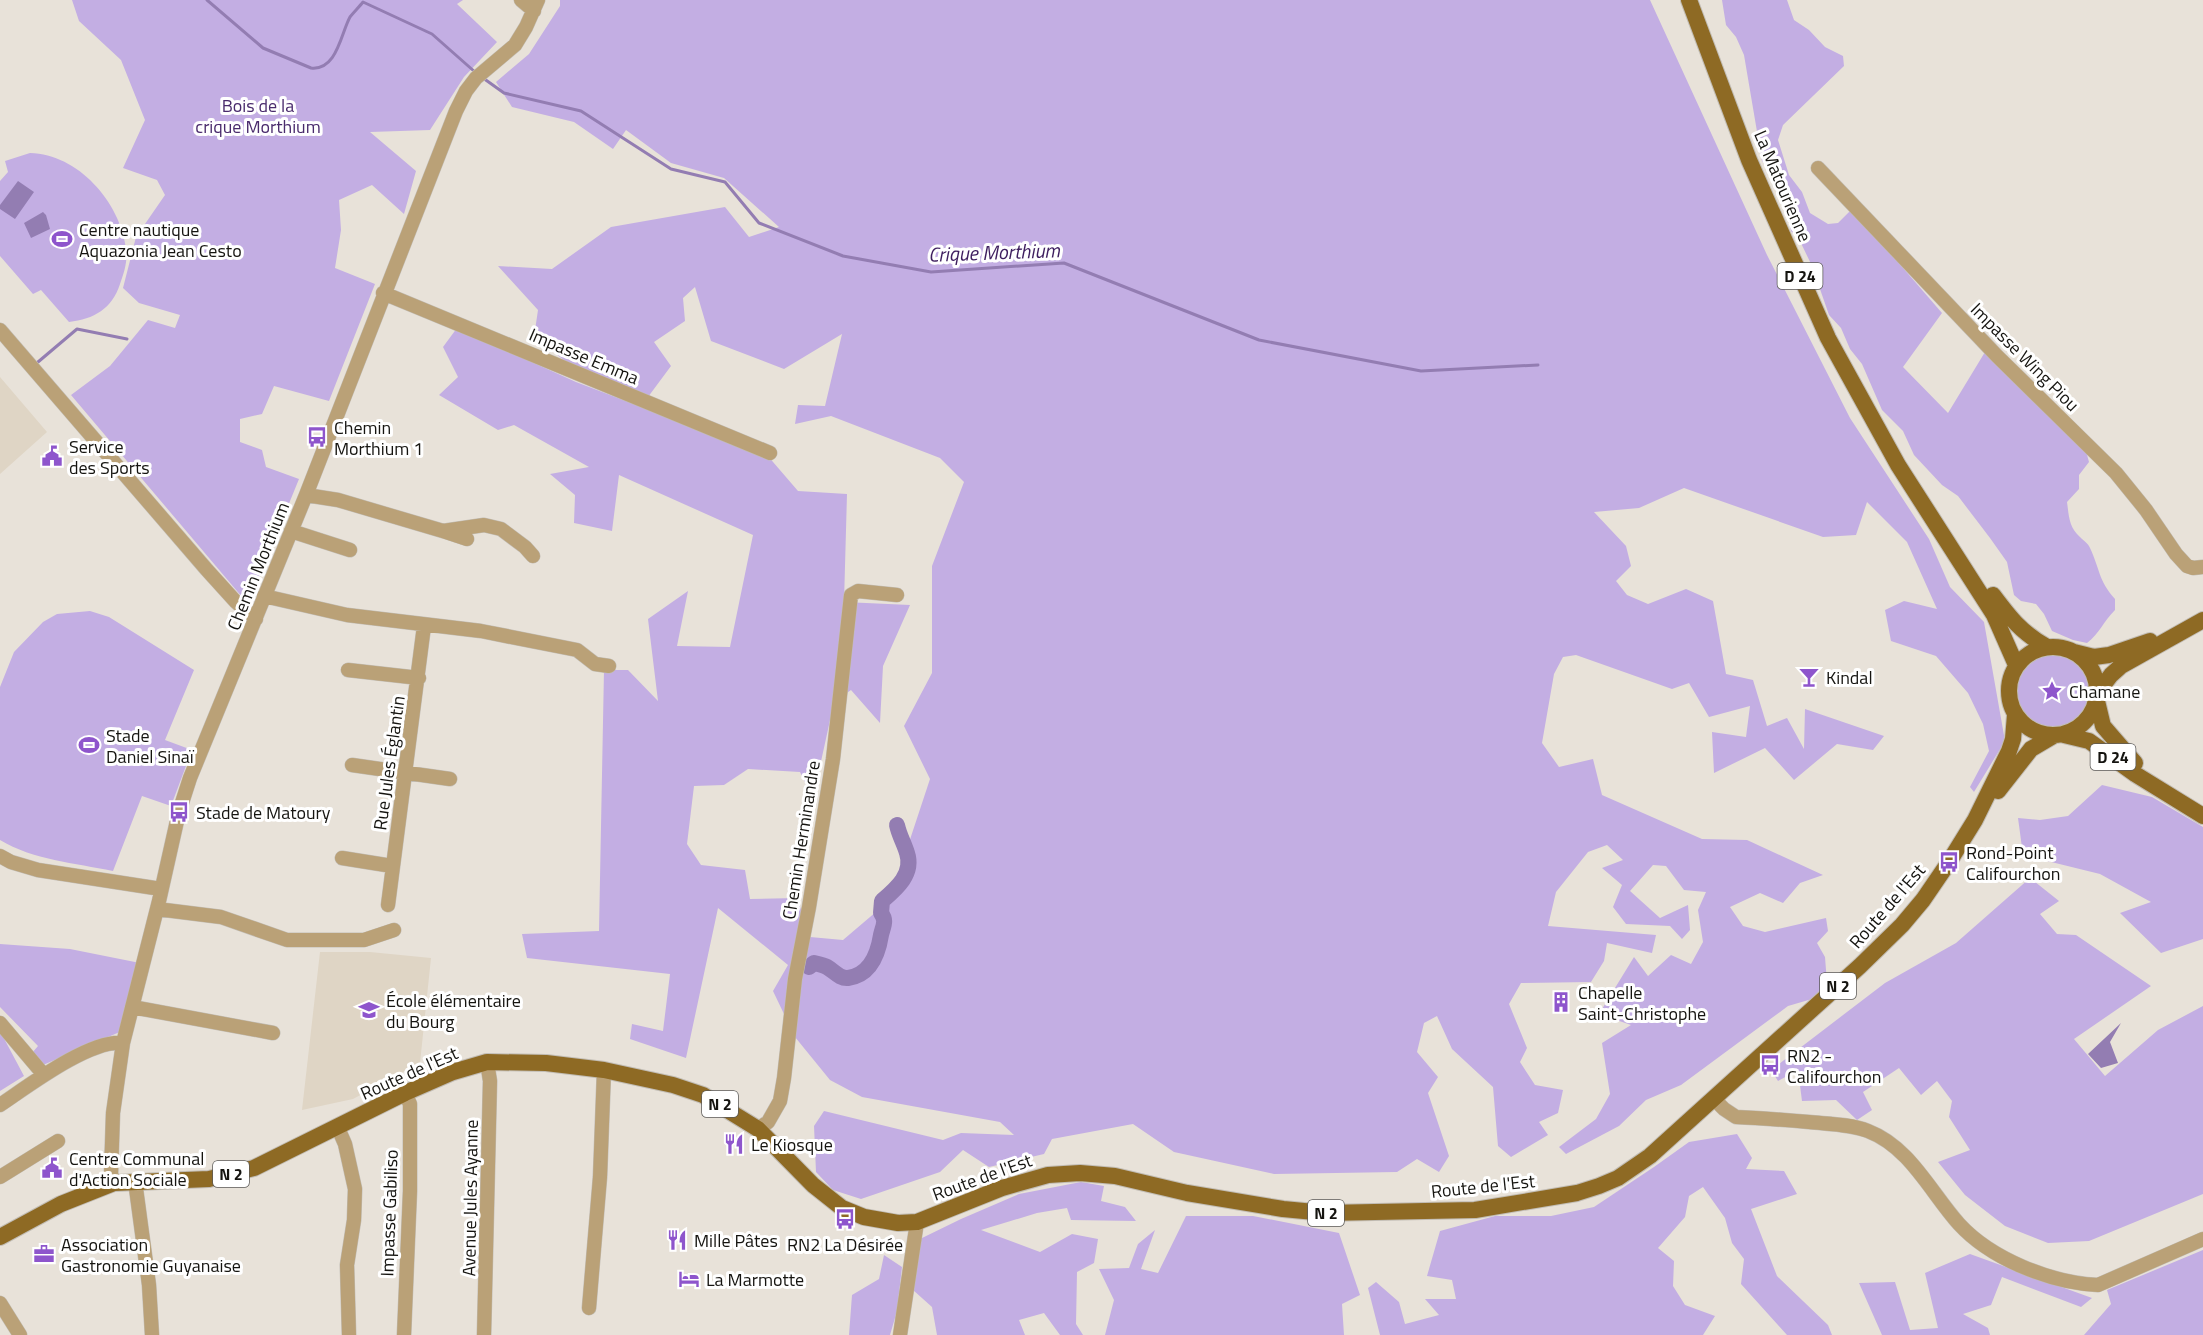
<svg xmlns="http://www.w3.org/2000/svg" width="2203" height="1335" viewBox="0 0 2203 1335" font-family="'Titillium Web',sans-serif">
<style>
.built{fill:#dfd5c5}
.green{fill:#c3aee3}
.water{fill:#937db2}
.lines{fill:none;stroke-linecap:round;stroke-linejoin:round}
.stream{stroke:#937db2;stroke-width:3}
.river{stroke:#937db2;stroke-width:16}
.minor-casing{stroke:#c2bdb5;stroke-width:15}
.major-casing{stroke:#c2bdb5;stroke-width:18}
.minor{stroke:#baa177;stroke-width:14}
.major{stroke:#8e6a24;stroke-width:16}
.labels{text-anchor:middle;dominant-baseline:central;stroke-width:6;stroke-linejoin:round;paint-order:stroke}
.shield{fill:#fff;stroke:#5b5a58;stroke-width:1.5}
.shield-label{font-size:16px;font-weight:bold;fill:#151410}
.park-label{font-size:18px;fill:#492a6c;stroke:#fff}
.street-label{font-size:18px;fill:#151410;stroke:#fff}
.poi-label{font-size:18px;fill:#151410;stroke:#fff;text-anchor:start}
.water-label{font-size:20px;font-style:italic;fill:#3e1e5f;stroke:#fff}
</style>
<rect width="100%" height="100%" fill="#e8e2d9"/>
<path class="built" d="M0,377L47,432L0,474Z
M320,952H370L431,958L420,1063L353,1099L302,1110Z"/>
<path class="green" d="M72,0H463L457,4L497,42L464,77L430,130L370,132L416,171L404,214L372,185L339,200L341,230L335,268L375,284L329,401L274,386L262,414L240,419V442L262,450L266,467L299,479L248,604L71,395L110,366L148,320L175,328L180,315L139,303L123,288L136,237L165,195L157,180L123,168L145,120L121,60L79,21Z
M560,0H1650L1767,255L1850,418L1929,539L1950,587L1984,622L2005,741L1974,792L1970,787L1989,751L1983,724L1968,693L1936,656L1891,641L1885,610L1904,601L1937,609L1907,542L1867,502L1856,535L1823,537L1684,488L1639,508L1594,512L1626,546L1631,566L1616,581L1627,595L1648,604L1686,589L1713,601L1726,674L1753,680L1767,726L1787,718L1804,749L1805,709L1884,736L1873,750L1837,744L1794,780L1765,748L1714,773L1712,732L1746,737L1750,706L1709,717L1689,683L1672,689L1576,655L1563,657L1554,674L1542,743L1559,767L1593,759L1602,795L1702,839L1747,840L1823,875L1800,883L1783,903L1760,893L1730,907L1743,926L1765,932L1826,918L1828,931L1817,943L1825,957L1827,983L1812,999L1788,1006L1681,1085L1646,1100L1619,1126L1566,1154L1559,1147L1596,1119L1610,1094L1602,1043L1631,1025L1599,1014L1634,957L1648,976L1671,955L1691,964L1703,942L1698,910L1706,892L1684,890L1666,866L1653,865L1630,891L1660,918L1688,905L1690,930L1682,939L1670,926L1626,924L1613,907L1622,885L1602,868L1623,860L1607,845L1588,852L1556,892L1548,926L1656,935L1652,953L1607,943L1604,961L1591,982L1521,983L1509,1004L1527,1048L1520,1062L1535,1085L1563,1090L1558,1113L1539,1122L1548,1135L1511,1157L1498,1146L1493,1087L1452,1049L1437,1016L1424,1023L1417,1052L1438,1077L1428,1093L1449,1156L1439,1172L1417,1159L1397,1172L1274,1174L1174,1152L1133,1124L1052,1139L1044,1154L989,1167L963,1150L940,1172L861,1199L833,1190L816,1172L814,1126L824,1111L943,1140L961,1133L1014,1135L1000,1122L862,1097L830,1080L795,1037L773,991L788,965L718,908L686,1058L630,1039L632,1024L663,1031L670,974L527,958L522,934L599,931L604,670H628L658,701L648,619L688,591L677,646L730,647L753,535L619,475L612,531L574,523L575,495L550,474L589,467L514,425L498,430L439,395L458,377L443,347L457,328L576,382L767,455L798,491L847,494L844,602L910,605L883,666L880,723L851,690L834,702L813,798L800,772L748,769L724,785L694,786L687,844L701,865L745,870L750,899L797,898L810,937L843,940L890,900L930,779L904,726L932,673V566L964,482L940,458L831,416L795,424L798,405L825,406L842,334L784,369L711,341L695,287L683,298L685,321L654,342L671,366L648,397L573,367L534,337L538,310L498,266L552,269L611,227L725,207L749,237L779,227L724,178L671,163L626,130L613,149L574,122L512,107L496,82L529,54L560,6Z
M1722,0H1787L1794,20L1809,30L1825,47L1843,56L1844,66L1783,125L1778,140L1789,175L1802,192L1810,213L1828,224L1838,223L1852,209L1942,313L1903,367L1948,413L1985,352L2086,451L2089,462L2079,475V489L2067,502C2069,517 2069,527 2080,537C2084,541 2088,543 2090,548C2100,569 2098,580 2115,599V610C2103,622 2100,633 2087,643L2073,640L2052,631L2044,614L2036,604L2021,601L2014,595L2007,562L1990,538L1958,496L1942,485L1914,455L1903,431L1882,410L1862,364L1850,349L1841,328L1829,315L1812,266L1800,241L1791,231L1786,203L1772,173L1762,161L1744,55L1736,37L1726,25Z
M30,153C78,154 120,202 126,248C128,261 124,273 120,284C112,309 94,319 69,322L41,290L33,294L0,256V181L8,172L5,161Z
M90,611L109,617L194,670L165,740L192,750L171,806L142,796L113,871C75,863 33,860 0,840V687L14,652L43,622L57,614Z
M2017 692a37 37 0 1 1 74 0a37 37 0 1 1-74 0Z
M2102,785L2152,797L2203,827V939L2161,953L2120,913L2151,902L2100,874L2023,855L2018,818L2040,820L2068,816Z
M2030,878L2059,901L2040,914L2057,934L2076,935L2151,986L2074,1039L2105,1076L2158,1030L2203,1006V1194L2089,1241L2048,1243L2005,1226L1965,1195L1938,1162L1970,1150L1949,1117L1952,1101L1937,1081L1921,1095L1899,1068L1863,1092L1872,1110L1857,1120L1836,1100L1802,1101L1798,1070L1778,1081L1771,1070L1885,983L1956,943Z
M0,944L70,949L140,963L122,1031L43,1065L32,1053L38,1046L0,1007Z
M0,1031L24,1076L0,1091Z
M1737,1134L1752,1158L1746,1169L1784,1171L1797,1194L1751,1209L1777,1276L1828,1325L1832,1335H1787L1741,1284L1744,1259L1732,1243L1725,1218L1703,1187L1689,1196L1685,1217L1658,1248L1674,1261L1673,1286L1685,1305L1715,1316L1703,1335H1380L1368,1288L1376,1282L1399,1302L1405,1324L1439,1315L1425,1299H1456L1452,1280L1427,1276L1440,1231L1495,1216H1551L1594,1207L1654,1167L1689,1142Z
M1081,1182L1104,1186L1101,1201L1125,1207L1136,1221L1071,1220L1067,1208L1037,1213L981,1230L1040,1252L1072,1234L1098,1239L1094,1263L1077,1272L1076,1324L1083,1335H1060L1044,1313L1019,1320L1025,1335H937L932,1307L913,1290L920,1239L961,1219L1019,1194Z
M1186,1216H1253L1339,1233L1360,1295L1342,1304L1344,1335H1105L1114,1300L1099,1269L1129,1268L1138,1244L1155,1230L1141,1269L1158,1273Z
M2203,1250V1335H2084L2111,1304L2107,1290Z
M1970,1254L2092,1298L2081,1307L2002,1277L1991,1305L1963,1314L1988,1328L1990,1335H1882L1859,1283L1895,1282L1910,1330L1938,1328L1925,1273Z
M884,1255L902,1267L897,1311L890,1335H849L852,1295L879,1279Z"/>
<path class="water" d="M18,181L34,192L15,219L0,209V205Z
M43,212L46,215L50,229L31,238L24,223Z
M2121,1023L2110,1042L2118,1063L2101,1068L2088,1054Z"/>
<g class="lines">
<path class="stream" d="M207,0L263,48L311,68C337,71 341,33 350,17C354,12 359,7 363,2L432,34L475,72
M483,78L504,93L581,111L671,169L725,182L759,223L843,256L931,272L1064,263L1259,340L1421,371L1538,365
M38,362L77,329L127,339"/>
<path class="river" d="M809,967L814,963C818,964 823,965 827,967C834,971 840,979 848,978C870,975 878,954 881,935C883,926 887,921 881,913L882,901C896,889 914,874 907,853C904,843 899,835 897,825"/>
<g class="minor-casing">
<path id="minor" d="M521,0L534,11
M1818,168L1997,356L2116,473L2146,510L2176,554L2187,566L2193,568L2203,567
M383,293L770,453
M0,330L207,570L236,602L256,619
M306,495L338,500L443,531L484,525L501,529L525,547L533,556
M291,531L350,550
M443,531L467,539
M264,596L347,615L481,631L577,650L595,664L609,666
M348,670L419,678
M352,765L450,779
M0,856L11,862L38,870L161,889
M342,858L392,866
M388,905L424,626
M157,909L221,917L287,940H364L394,930
M132,1007L273,1033
M0,1023L44,1075
M1714,1099L1724,1109L1736,1117C1761,1118 1785,1120 1809,1122C1828,1124 1850,1124 1868,1131C1910,1147 1931,1193 1959,1224C1991,1259 2051,1283 2098,1285L2203,1239
M0,1105C27,1087 90,1039 123,1043
M338,1128L345,1144L355,1189L354,1220L347,1265L349,1335
M758,1129L768,1122L780,1101L784,1078L795,979L809,907L833,759L851,595L858,591L897,595
M0,1177L58,1141
M135,1181L149,1285L152,1335
M114,1183L111,1174L113,1113L123,1043L159,901L179,812L190,778L306,495L456,111L466,91L476,78L515,45L526,27L538,0
M0,1303L20,1335
M589,1308L600,1177L604,1070
M404,1335L410,1191V1104L405,1093
M484,1335L490,1081L487,1062
M900,1335L917,1222"/>
</g>
<g class="major-casing">
<path id="major" d="M1689,0L1749,160L1828,338L1898,465L1994,615L2016,665
M1993,595C2011,619 2021,632 2047,647
M2009 691a44 44 0 1 1 88 0a44 44 0 1 1-88 0Z
M2074,652L2094,657L2109,655L2150,641
M2098,692L2111,675L2121,666L2203,620
M2097,701L2103,726L2135,763
M2064,735L2089,741L2135,774L2203,816
M1998,791L2031,749L2053,736
M0,1237L61,1204L114,1183L209,1179L254,1168L405,1093L453,1072L487,1062L546,1063L604,1070L673,1085L703,1095L758,1129L813,1185L842,1208L864,1217L898,1223L917,1222L1002,1188L1048,1175L1080,1173L1115,1176L1187,1193L1283,1209L1325,1213L1475,1210L1577,1193L1599,1186L1618,1178L1650,1156L1860,966L1902,925L1923,900L1949,862L1975,820L2009,751L2013,739L2015,715"/>
</g>
<use href="#minor" class="minor"/>
<use href="#major" class="major"/>
</g>
<defs>
<g id="stadium-bare" transform="scale(1.62)"><path d="M0-5a6.5 5 0 1 0 0 10a6.5 5 0 1 0 0-10ZM-3.5-1.8h7v3.6h-7Z" fill="#8e55cc" stroke="#fff" stroke-width="2.5" paint-order="stroke"/></g>
<g id="bus-bare" transform="scale(1.62)"><path d="M-5-6H5V4H4V6H2V4H-2V6H-4V4H-5ZM-3.5-4V0h7V-4ZM-3.5 1.2v1.5H-2V1.2ZM2 1.2v1.5H3.5V1.2Z" fill="#8e55cc" stroke="#fff" stroke-width="2.5" paint-order="stroke"/></g>
<g id="civic-bare" transform="scale(1.62)"><path d="M-.6-6.5H3V-4.5H.6V-3L4-1V1h2V6H-6V1h2V-1L-.6-3ZM-1.2 2.5V6h2.4V2.5Z" fill="#8e55cc" stroke="#fff" stroke-width="2.5" paint-order="stroke"/></g>
<g id="bar-bare" transform="scale(1.62)"><path d="M-6-5H6L.8 .8V4.5H3.5V6h-7V4.5H-.8V.8Z" fill="#8e55cc" stroke="#fff" stroke-width="2.5" paint-order="stroke"/></g>
<g id="sight-bare" transform="scale(1.62)"><path d="M0-6L1.8-2.2L6-1.7L2.9 1.2L3.7 5.4L0 3.3L-3.7 5.4L-2.9 1.2L-6-1.7L-1.8-2.2Z" fill="#8e55cc" stroke="#fff" stroke-width="2.5" paint-order="stroke"/></g>
<g id="building-bare" transform="scale(1.62)"><path d="M-4-6H4V6H1V3H-1V6H-4ZM-2.5-4.3h1.7v1.8h-1.7ZM.8-4.3h1.7v1.8H.8ZM-2.5-1h1.7V.8h-1.7ZM.8-1h1.7V.8H.8Z" fill="#8e55cc" stroke="#fff" stroke-width="2.5" paint-order="stroke"/></g>
<g id="school-bare" transform="scale(1.62)"><path d="M0-5L7-2L0 1L-7-2ZM-4 1L0 2.5L4 1V4Q0 6-4 4Z" fill="#8e55cc" stroke="#fff" stroke-width="2.5" paint-order="stroke"/></g>
<g id="restaurant-bare" transform="scale(1.62)"><path d="M-5-6h1v4h1v-4h1v4h1v-4h1v5L-1.5 .5V6h-2V.5L-5-1ZM5-6V6H3V1.5H1.5Q1.5-4 5-6Z" fill="#8e55cc" stroke="#fff" stroke-width="2.5" paint-order="stroke"/></g>
<g id="office-bare" transform="scale(1.62)"><path d="M-6-3h4V-5.5h4V-3h4V5H-6ZM-1-4.5V-3h2v-1.5ZM-6 0V1H6V0Z" fill="#8e55cc" stroke="#fff" stroke-width="2.5" paint-order="stroke"/></g>
<g id="hotel-bare" transform="scale(1.62)"><path d="M-6-4.5h1.5V1H6V5H4.5V3h-9V5H-6ZM-4 0a1.8 1.8 0 1 1 3.6 0ZM.5 0V-2.5h3Q6-2.5 6 0Z" fill="#8e55cc" stroke="#fff" stroke-width="2.5" paint-order="stroke"/></g>
</defs>
<g fill-rule="evenodd">
<use href="#stadium-bare" x="62" y="239"/>
<use href="#bus-bare" x="317" y="437"/>
<use href="#civic-bare" x="52" y="456"/>
<use href="#bar-bare" x="1809" y="677"/>
<use href="#sight-bare" x="2052" y="691"/>
<use href="#stadium-bare" x="89" y="745"/>
<use href="#bus-bare" x="179" y="812"/>
<use href="#bus-bare" x="1949" y="862"/>
<use href="#building-bare" x="1561" y="1002"/>
<use href="#school-bare" x="369" y="1010"/>
<use href="#bus-bare" x="1770" y="1065"/>
<use href="#restaurant-bare" x="734" y="1144"/>
<use href="#civic-bare" x="52" y="1168"/>
<use href="#bus-bare" x="845" y="1219"/>
<use href="#restaurant-bare" x="677" y="1240"/>
<use href="#office-bare" x="44" y="1254"/>
<use href="#hotel-bare" x="689" y="1279"/>
</g>
<g class="labels">
<g class="shield">
<rect x="1777.5" y="263" width="45" height="26" rx="4.5"/>
<rect x="2090.5" y="744" width="45" height="26" rx="4.5"/>
<rect x="1820" y="973" width="36" height="26" rx="4.5"/>
<rect x="702" y="1091" width="36" height="26" rx="4.5"/>
<rect x="213" y="1161" width="36" height="26" rx="4.5"/>
<rect x="1308" y="1200" width="36" height="26" rx="4.5"/>
</g>
<g class="shield-label">
<text x="1800" y="276">D 24</text>
<text x="2113" y="757">D 24</text>
<text x="1838" y="986">N 2</text>
<text x="720" y="1104">N 2</text>
<text x="231" y="1174">N 2</text>
<text x="1326" y="1213">N 2</text>
</g>
<g class="park-label">
<text x="258" y="105">Bois de la<tspan x="258" dy="21">crique Morthium</tspan></text>
</g>
<g class="street-label">
<text transform="translate(1783 186) rotate(67)">La Matourienne</text>
<text transform="translate(584 356) rotate(23)">Impasse Emma</text>
<text transform="translate(2025 357) rotate(45)">Impasse Wing Piou</text>
<text transform="translate(258 566) rotate(-68)">Chemin Morthium</text>
<text transform="translate(389 763) rotate(-82)">Rue Jules Églantin</text>
<text transform="translate(801 840) rotate(-81)">Chemin Herminandre</text>
<text transform="translate(1887 906) rotate(-49)">Route de l'Est</text>
<text transform="translate(409 1073) rotate(-24)">Route de l'Est</text>
<text transform="translate(982 1177) rotate(-20)">Route de l'Est</text>
<text transform="translate(1483 1186) rotate(-6)">Route de l'Est</text>
<text transform="translate(470 1198) rotate(-89)">Avenue Jules Ayanne</text>
<text transform="translate(389 1213) rotate(-88)">Impasse Gabiliso</text>
</g>
<g class="poi-label">
<text x="79" y="229">Centre nautique<tspan x="79" dy="21">Aquazonia Jean Cesto</tspan></text>
<text x="334" y="427">Chemin<tspan x="334" dy="21">Morthium 1</tspan></text>
<text x="69" y="446">Service<tspan x="69" dy="21">des Sports</tspan></text>
<text x="1826" y="677">Kindal</text>
<text x="2069" y="691">Chamane</text>
<text x="106" y="735">Stade<tspan x="106" dy="21">Daniel Sinaï</tspan></text>
<text x="196" y="812">Stade de Matoury</text>
<text x="1966" y="852">Rond-Point<tspan x="1966" dy="21">Califourchon</tspan></text>
<text x="1578" y="992">Chapelle<tspan x="1578" dy="21">Saint-Christophe</tspan></text>
<text x="386" y="1000">École élémentaire<tspan x="386" dy="21">du Bourg</tspan></text>
<text x="1787" y="1055">RN2 -<tspan x="1787" dy="21">Califourchon</tspan></text>
<text x="751" y="1144">Le Kiosque</text>
<text x="69" y="1158">Centre Communal<tspan x="69" dy="21">d'Action Sociale</tspan></text>
<text x="694" y="1240">Mille Pâtes</text>
<text x="61" y="1244">Association<tspan x="61" dy="21">Gastronomie Guyanaise</tspan></text>
<text x="845" y="1244" text-anchor="middle">RN2 La Désirée</text>
<text x="706" y="1279">La Marmotte</text>
</g>
<g class="water-label">
<text transform="translate(994 252) rotate(-2)">Crique Morthium</text>
</g>
</g>
</svg>
